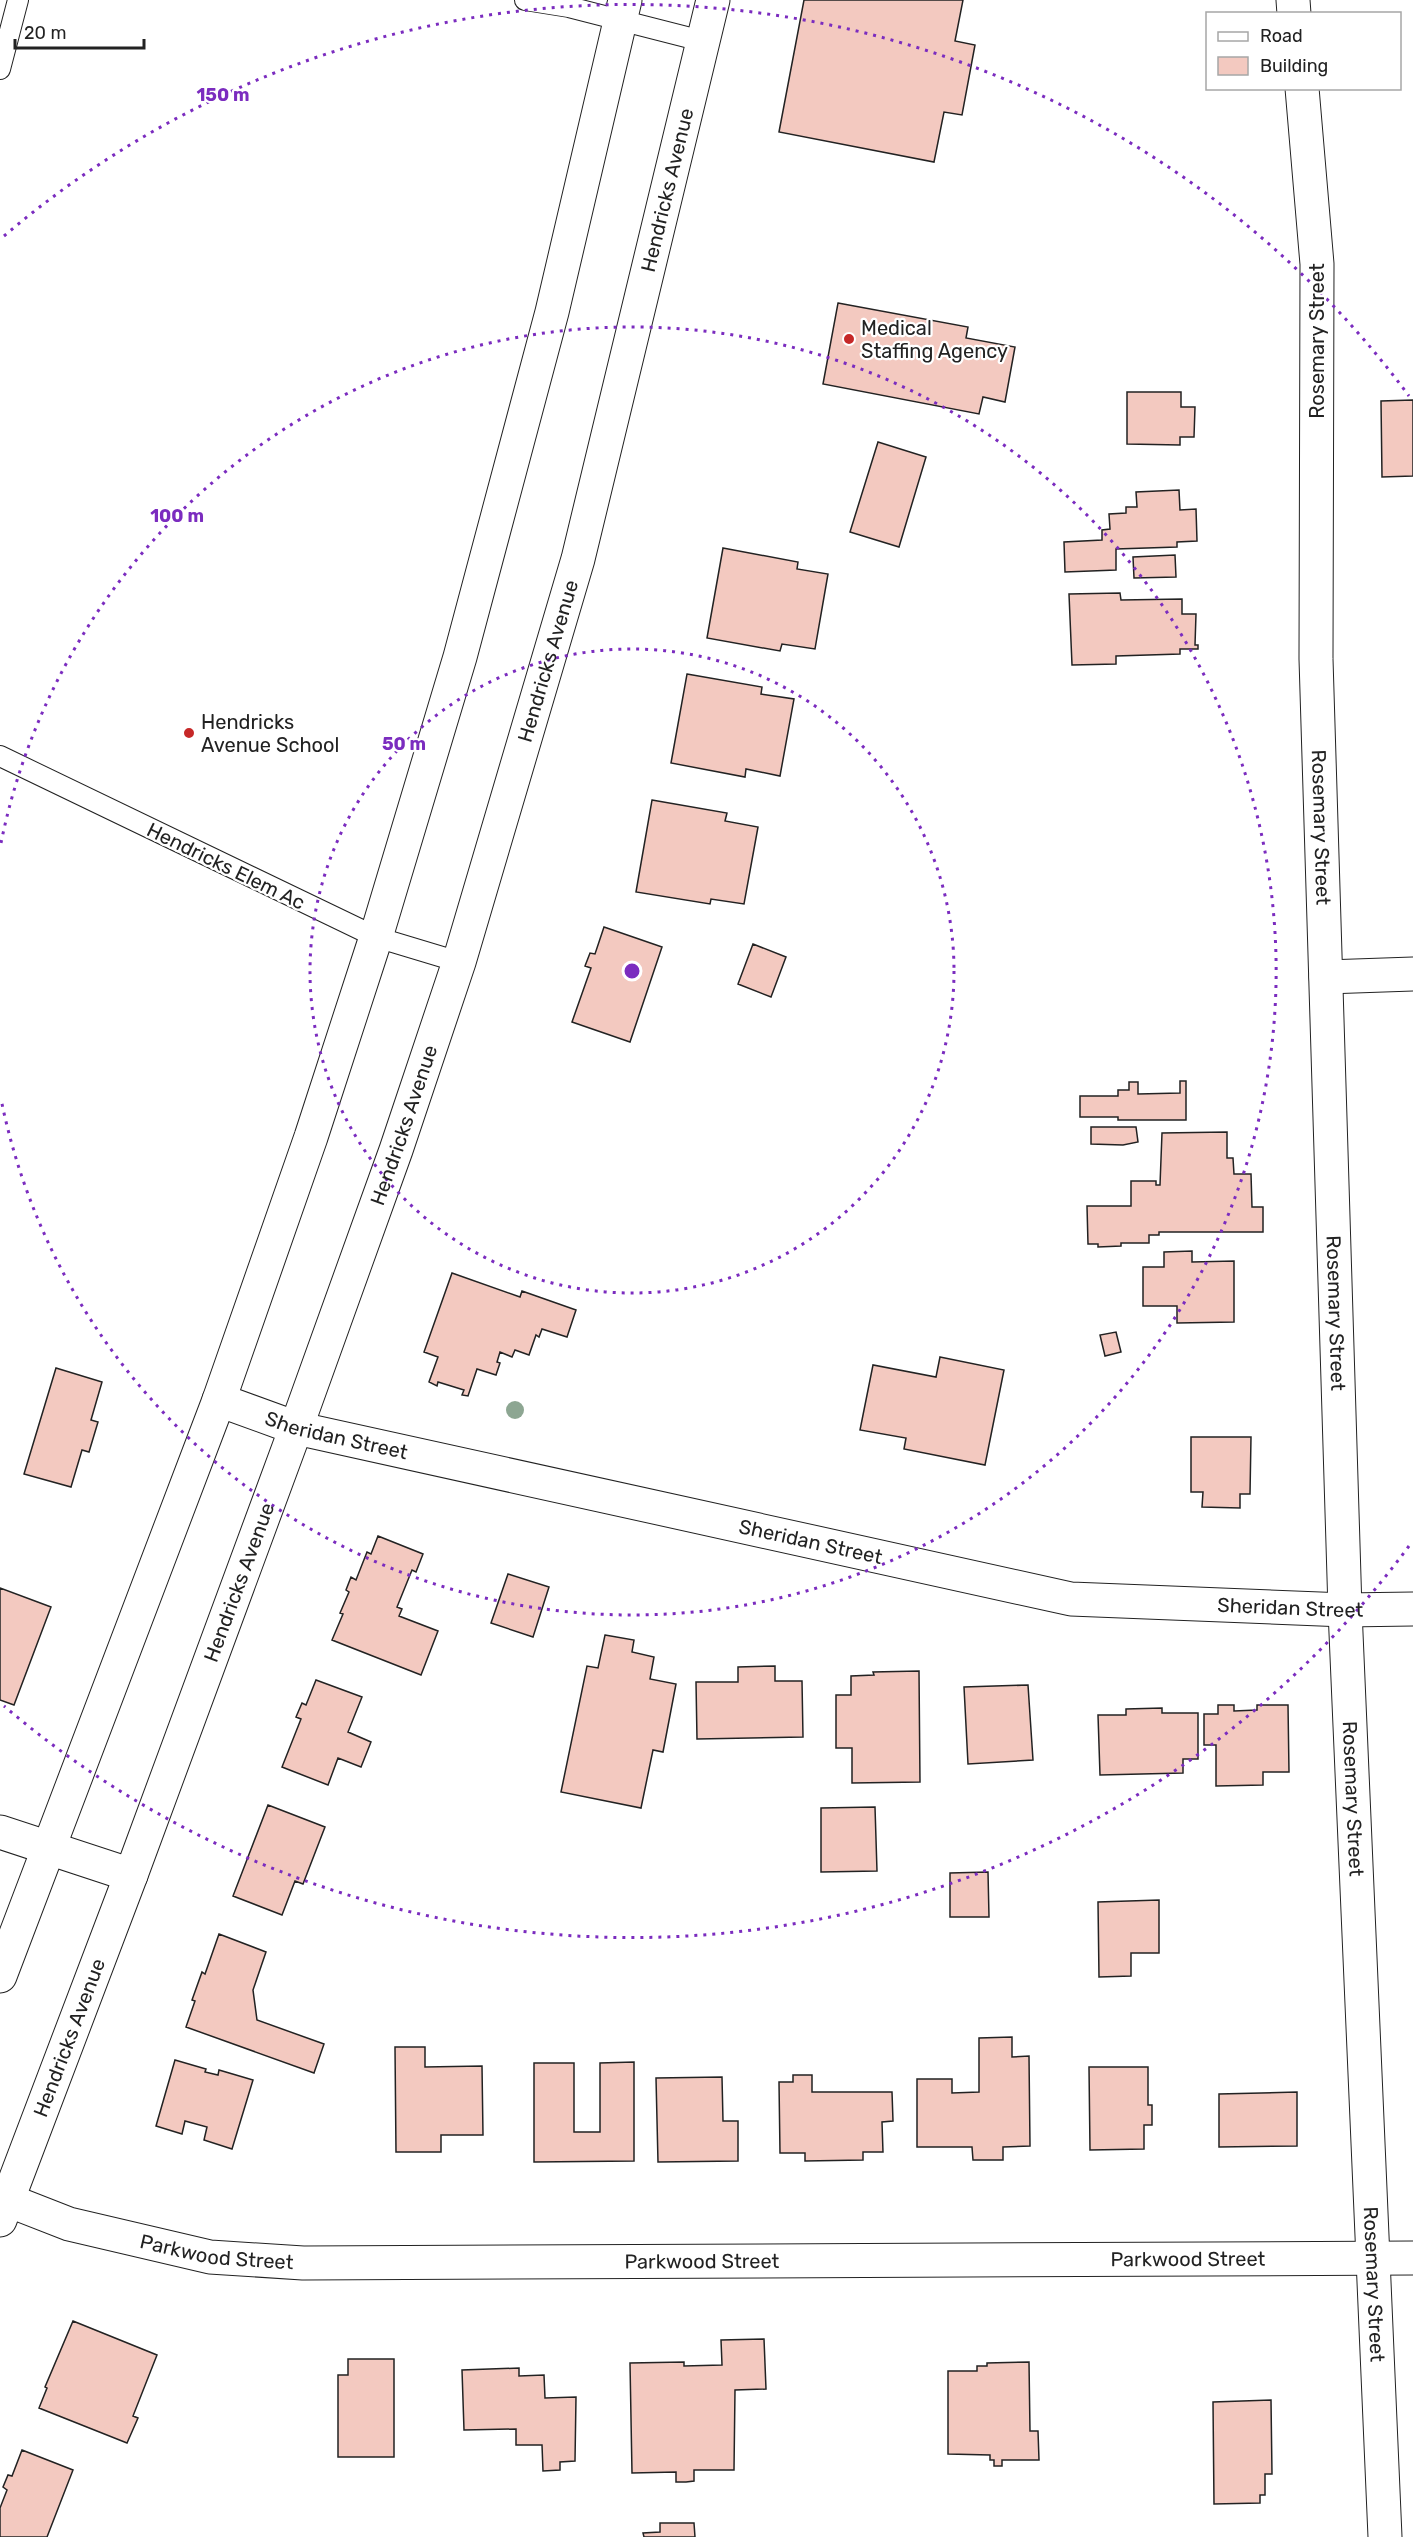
<svg xmlns="http://www.w3.org/2000/svg" width="1413" height="2537" viewBox="0 0 1413 2537" font-family="Rubik,sans-serif">
<style>
.building{fill:#f3c9c0;stroke:#222;stroke-width:1.5}
.lines{fill:none;stroke-linecap:round;stroke-linejoin:round}
.lane-casing{stroke:#222;stroke-width:22}
.street-casing{stroke:#222;stroke-width:35}
.primary-casing{stroke:#222;stroke-width:35}
.lane{stroke:#fff;stroke-width:20}
.street{stroke:#fff;stroke-width:33}
.primary{stroke:#fff;stroke-width:33}
.tree{fill:#8da692}
.ring{fill:none;stroke:#7b2cbf;stroke-width:3;stroke-dasharray:3 6}
.poi-dot{fill:#c62828;stroke:#fff;stroke-width:2}
.labels{text-anchor:middle;dominant-baseline:central;stroke-width:4.5;stroke-linejoin:round;paint-order:stroke}
.street-label{font-size:20px;fill:#222;stroke:#fff}
.poi-label{font-size:20px;fill:#222;stroke:#fff;text-anchor:start}
.centre{fill:#7b2cbf;stroke:#fff;stroke-width:3}
.ring-label{font-size:18px;text-anchor:middle;font-weight:bold;fill:#7b2cbf;stroke:#fff;stroke-width:4.5;stroke-linejoin:round;paint-order:stroke}
</style>
<rect width="100%" height="100%" fill="#fff"/>
<path class="building" d="M804,0H963L955,41L975,45L962,115L944,112L934,162L779,132Z
M838,303L968,327L966,338L1015,347L1005,402L983,397L979,414L823,384Z
M1127,392H1181V407H1195L1194,437H1180V445L1127,444Z
M1413,400V476L1382,477L1381,401Z
M878,442L926,457L899,547L850,532Z
M1179,490L1180,510L1196,509L1197,541L1177,542V547L1116,549V570L1065,572L1064,542L1102,540V530L1110,529L1109,514L1126,513V507H1137L1136,492Z
M723,548L798,562L797,569L828,574L815,649L782,644L780,651L707,638Z
M1175,555L1176,577L1134,578L1133,557Z
M1120,593L1121,600L1182,599V614H1196L1195,645H1198V649H1180V654L1116,656V664L1072,665L1069,594Z
M687,674L762,687L761,694L794,699L780,776L746,769L745,777L671,763Z
M652,800L727,813L725,821L758,827L744,904L711,899L710,904L636,892Z
M604,927L662,947L630,1042L572,1022L591,968L585,966L590,953L595,954Z
M753,944L786,957L771,997L738,984Z
M1180,1081H1186V1120H1118V1117H1080V1096H1118V1090H1129V1082H1138V1094L1180,1093Z
M1091,1127H1136L1138,1142L1123,1145L1091,1144Z
M1227,1132V1158H1233L1234,1174H1251L1252,1207H1263V1232H1159V1235H1149V1243H1121V1246L1098,1247V1244H1088L1087,1206H1131V1181H1156V1185H1160L1162,1133Z
M1192,1251V1262L1234,1261V1322L1177,1323V1306H1143V1267H1164V1252Z
M452,1273L520,1297L522,1291L576,1310L567,1337L542,1329L539,1337L536,1335L529,1355L515,1350L512,1357L500,1352L497,1362L500,1363L496,1375L477,1369L468,1396L462,1395L464,1390L438,1382L437,1386L429,1382L438,1357L424,1352Z
M1116,1332L1121,1352L1105,1356L1100,1335Z
M940,1357L1004,1370L985,1465L904,1449L906,1438L860,1430L873,1365L936,1377Z
M56,1368L102,1382L91,1420L98,1422L89,1452L82,1450L71,1487L24,1474Z
M1191,1437H1251L1250,1494H1240V1508L1202,1507L1203,1492H1191Z
M378,1536L423,1554L416,1572L412,1570L397,1607L402,1609L399,1616L438,1631L421,1675L332,1640L343,1614L340,1613L349,1592L346,1590L351,1577L356,1580L367,1552L371,1554Z
M508,1574L549,1587L533,1637L491,1623Z
M0,1588L51,1607L14,1705L0,1700Z
M605,1635L634,1640L632,1652L654,1657L650,1679L676,1684L663,1752L653,1750L641,1808L561,1792L587,1666L598,1668Z
M775,1666V1681H802L803,1737L697,1739L696,1682H738V1667Z
M919,1671L920,1782L852,1783V1748H836V1695H851V1676L874,1675L873,1672Z
M316,1680L362,1697L348,1732L371,1742L361,1767L338,1758L328,1785L282,1767L301,1719L296,1717L302,1703L306,1705Z
M1028,1685L1033,1760L968,1764L964,1687Z
M1218,1705H1234V1711L1257,1710V1705H1288L1289,1772H1263V1785L1216,1786V1745H1204V1714H1218Z
M1162,1708V1713H1198V1759H1183V1773L1100,1775L1098,1715H1126V1709Z
M268,1805L325,1827L303,1884L295,1881L282,1915L233,1896Z
M875,1807L877,1871L821,1872V1808Z
M988,1872L989,1917H950V1873Z
M1159,1900V1953H1131V1976L1099,1977L1098,1902Z
M219,1934L266,1952L253,1990L257,2020L324,2044L314,2073L186,2027L195,2001L192,2000L202,1972L205,1974Z
M1012,2037V2057L1029,2056L1030,2146L1003,2147V2160H973L972,2147H917V2079H952V2093L979,2092V2038Z
M395,2047H425V2067L482,2066L483,2135H441V2152H396Z
M175,2060L206,2069L205,2072L218,2075L219,2070L253,2080L232,2149L204,2140L207,2127L185,2121L182,2134L156,2126Z
M634,2062V2161L534,2162V2063H574V2132H600V2063Z
M1089,2067H1148V2105H1152V2125H1144V2149L1090,2150Z
M793,2075H812V2092H892L893,2121L882,2122L883,2152H863V2160L805,2161V2153H780L779,2082H793Z
M722,2077L723,2121H738V2161L658,2162L656,2078Z
M1297,2092V2146L1219,2147V2094Z
M73,2321L157,2355L133,2416L138,2418L127,2443L39,2408L47,2388L45,2387Z
M764,2339L766,2389L735,2390L734,2470H694V2481L686,2482H676V2472L632,2473L630,2363L684,2362V2366L722,2365L721,2340Z
M348,2359H394V2457H338V2375H348Z
M1029,2362L1030,2431H1038L1039,2460H1002V2466H994V2460H990V2455L948,2454V2371H977V2366H987V2363Z
M519,2368V2376L544,2375L545,2398L576,2397L575,2461L560,2462V2470L543,2471L542,2445H516V2429L464,2430L462,2370Z
M1271,2400L1272,2474H1265V2495H1260V2503L1214,2504L1213,2402Z
M22,2450L73,2470L47,2537H0V2508L7,2490L3,2487L8,2475L12,2476Z
M660,2523H694L695,2537H644L643,2533L660,2532Z"/>
<g class="lines">
<g class="lane-casing">
<path id="lane" d="M525,0L569,7L702,41
M0,69L18,0
M0,756L376,937L459,962"/>
</g>
<g class="street-casing">
<g id="street">
<path d="M1293,0L1294,14"/>
<path id="s1" d="M1302,88L1317,264L1316,659L1345,1610L1385,2537"/>
<path d="M1326,977L1413,974"/>
<path id="s2" d="M219,1400L296,1428L1071,1599L1345,1610L1413,1609"/>
<path d="M0,1832L131,1875"/>
<path id="s3" d="M0,2197L69,2224L210,2257L303,2263L1413,2258"/>
</g>
</g>
<g class="primary-casing">
<g id="primary">
<path d="M0,1976L219,1400L311,1137L376,937L460,657L552,312L625,0"/>
<path id="s4" d="M0,2220L131,1875L296,1428L396,1150L459,962L578,559L713,0"/>
</g>
</g>
<use href="#lane" class="lane"/>
<use href="#street" class="street"/>
<use href="#primary" class="primary"/>
</g>
<circle class="tree" cx="515" cy="1410" r="9"/>
<g class="ring">
<circle cx="632" cy="971" r="322"/>
<path d="M1 843A644 644 0 1 1 1 1099"/>
<path d="M1409 1546A967 967 0 0 1 4 1706M4 236A967 967 0 0 1 1409 396"/>
</g>
<g class="poi-dot">
<circle cx="849" cy="339" r="6"/>
<circle cx="189" cy="733" r="6"/>
</g>
<g class="labels">
<g class="street-label">
<text stroke="none"><textPath href="#s4" startOffset="2139">Hendricks Avenue</textPath></text>
<text transform="translate(1317 341) rotate(-90)">Rosemary Street</text>
<text stroke="none"><textPath href="#s4" startOffset="1653">Hendricks Avenue</textPath></text>
<text stroke="none"><textPath href="#s1" startOffset="740">Rosemary Street</textPath></text>
<text transform="translate(226 866) rotate(26)">Hendricks Elem Ac</text>
<text stroke="none"><textPath href="#s4" startOffset="1167">Hendricks Avenue</textPath></text>
<text stroke="none"><textPath href="#s1" startOffset="1226">Rosemary Street</textPath></text>
<text stroke="none"><textPath href="#s2" startOffset="123">Sheridan Street</textPath></text>
<text stroke="none"><textPath href="#s2" startOffset="609">Sheridan Street</textPath></text>
<text stroke="none"><textPath href="#s4" startOffset="681">Hendricks Avenue</textPath></text>
<text stroke="none"><textPath href="#s2" startOffset="1095">Sheridan Street</textPath></text>
<text stroke="none"><textPath href="#s1" startOffset="1712">Rosemary Street</textPath></text>
<text stroke="none"><textPath href="#s4" startOffset="195">Hendricks Avenue</textPath></text>
<text stroke="none"><textPath href="#s3" startOffset="225">Parkwood Street</textPath></text>
<text stroke="none"><textPath href="#s3" startOffset="1197">Parkwood Street</textPath></text>
<text stroke="none"><textPath href="#s3" startOffset="711">Parkwood Street</textPath></text>
<text stroke="none"><textPath href="#s1" startOffset="2198">Rosemary Street</textPath></text>
</g>
<g class="poi-label">
<text x="861" y="328">Medical<tspan x="861" dy="23">Staffing Agency</tspan></text>
<text x="201" y="722">Hendricks<tspan x="201" dy="23">Avenue School</tspan></text>
</g>
</g>
<circle cx="632" cy="971" r="9" class="centre"/>
<g class="ring-label">
<text x="223" y="101">150 m</text>
<text x="177" y="522">100 m</text>
<text x="404" y="750">50 m</text>
</g>
<rect x="1206" y="12" width="195" height="78" fill="#ffffff" stroke="#a7a7a7" stroke-width="1.5"/>
<rect x="1218" y="32" width="30" height="9" fill="#ffffff" stroke="#a7a7a7" stroke-width="1.5"/>
<text x="1260" y="42" font-size="18" fill="#222222">Road</text>
<rect x="1218" y="57" width="30" height="18" fill="#f3c9c0" stroke="#a7a7a7" stroke-width="1.5"/>
<text x="1260" y="72" font-size="18" fill="#222222">Building</text>
<path d="M15 39v9h129v-9" fill="none" stroke="#222222" stroke-width="3"/>
<text x="24" y="39" font-size="18" fill="#222222" stroke="#ffffff" stroke-width="4.5" paint-order="stroke">20 m</text>
</svg>
